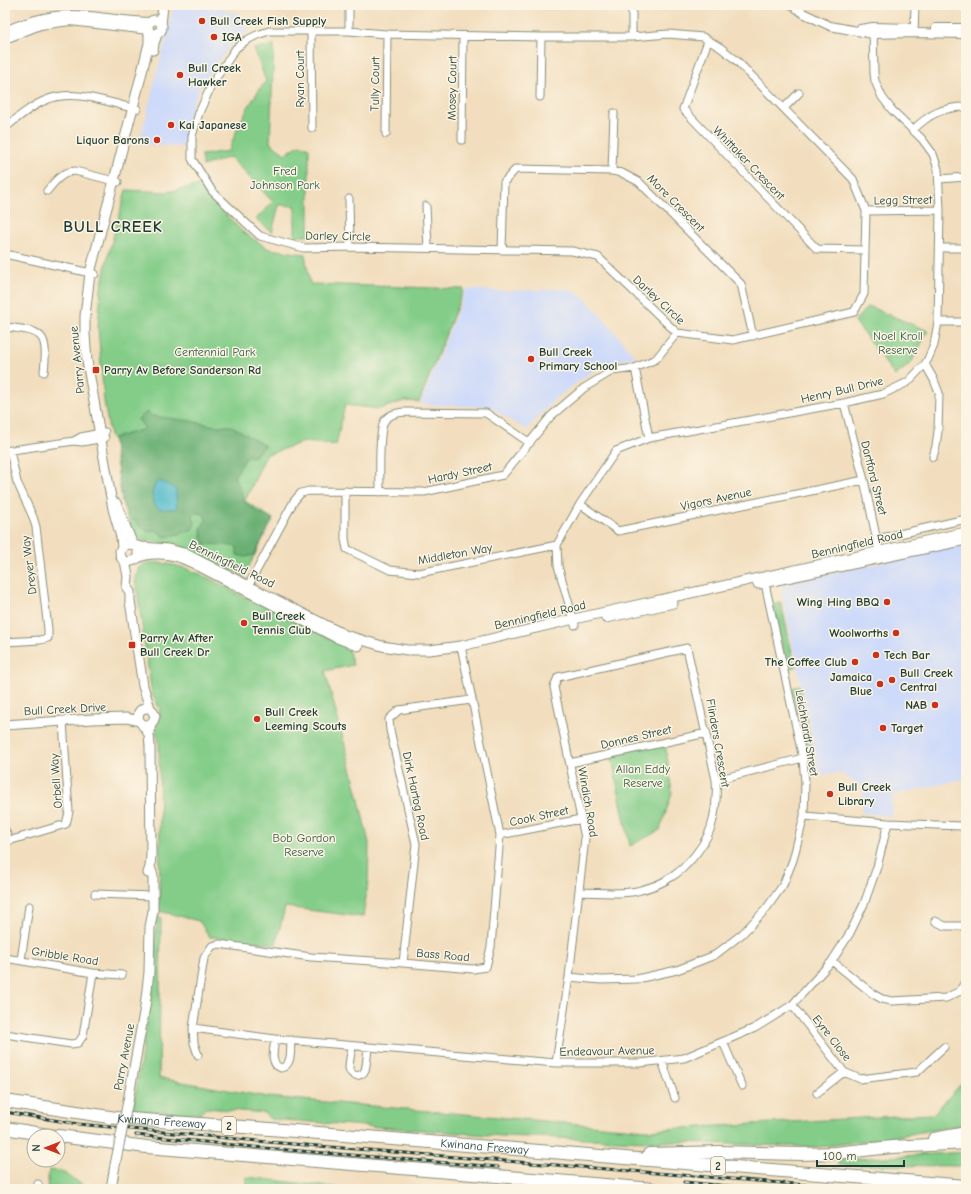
<svg xmlns="http://www.w3.org/2000/svg" width="971" height="1194" viewBox="0 0 971 1194" font-family="'Comic Neue',sans-serif">
<style>
.built{fill:#cedafa}
.green{fill:#84cd89;stroke:#52855e}
.forest{fill:#6bb075;stroke:#457654}
.water{fill:#4fbacb;stroke:#377c80}
.lines{fill:none;stroke-linecap:round;stroke-linejoin:round}
.minor-casing{stroke:#888e79;stroke-width:9}
.tertiary-casing{stroke:#888e79;stroke-width:10}
.secondary-casing{stroke:#888e79;stroke-width:11}
.motorway-casing{stroke:#888e79;stroke-width:14}
.minor{stroke:#fff;stroke-width:7}
.tertiary{stroke:#fff;stroke-width:8}
.secondary{stroke:#fff;stroke-width:9}
.motorway{stroke:#fff;stroke-width:12}
.rail-casing{stroke:#1f3d34;stroke-width:3}
.rail{stroke:#fcf5e5;stroke-width:1.5;stroke-dasharray:4.5;stroke-linecap:butt}
.secondary-bridge-casing{stroke:#888e79;stroke-width:11;stroke-linecap:butt}
.secondary-bridge{stroke:#fff;stroke-width:9}
.poi-dot{fill:#c8321e;stroke:#fcf5e5;stroke-width:1.5}
.labels{text-anchor:middle;dominant-baseline:central;stroke-width:3;stroke-linejoin:round;paint-order:stroke}
.shield{fill:#fcf5e5;stroke:#617469;stroke-width:1}
.shield-label{font-size:11px;font-weight:bold;fill:#1f3d34}
.poi-label{font-size:12px;font-weight:bold;fill:#1f3d34;stroke:#fcf5e5;text-anchor:start}
.street-label{font-size:12px;fill:#1f3d34;stroke:#fcf5e5}
.park-label{font-size:12px;fill:#335a45;stroke:#fcf5e5}
.district-label{font-size:16px;font-weight:bold;letter-spacing:1px;fill:#1f3d34;stroke:#fcf5e5}
</style>
<rect width="100%" height="100%" fill="#fcf5e5"/>
<filter id="ink" filterUnits="userSpaceOnUse"><feTurbulence type="fractalNoise" baseFrequency=".025" numOctaves="2"/><feDisplacementMap in="SourceGraphic" scale="8" xChannelSelector="R" yChannelSelector="G"/><feConvolveMatrix kernelMatrix="1 2 1 2 8 2 1 2 1" color-interpolation-filters="sRGB"/></filter>
<filter id="wash" filterUnits="userSpaceOnUse"><feTurbulence type="fractalNoise" baseFrequency=".012" numOctaves="4" result="noise"/><feDisplacementMap in="SourceGraphic" scale="16" xChannelSelector="R" yChannelSelector="G"/><feGaussianBlur stdDeviation="0.9" result="paint"/><feColorMatrix in="noise" values="0 0 0 0 0 0 0 0 0 0 0 0 0 0 0 0 0 1.4 0 .05"/><feComposite in="paint" operator="in"/></filter>
<g filter="url(#wash)">
<rect width="100%" height="100%" fill="#f2debe"/>
<path class="built" d="M174,5H222V8L226,12L240,13L250,31L239,37L228,48L201,85L193,103L187,124L185,147L139,144Z
M466,289L502,291L570,289L585,298L636,357L611,362L587,375L555,399L526,430L490,407L420,404Z
M966,544V779L893,795L891,816L862,813L863,786L858,784L840,773L820,774L781,590L785,584Z"/>
<path class="green" d="M274,45L270,143L285,154L301,144L309,148V236H295V206L279,205L272,232L256,219L273,202L230,157L203,166L201,155L229,151C236,128 251,99 266,81L254,49Z
M201,185L223,212L244,233L269,249L305,254L310,284L464,289L419,402L404,401L379,409L345,405L336,445L304,442L266,455L245,501L273,519L244,576L178,545L138,540C131,527 125,514 122,500C118,480 117,459 113,438H111L110,436L104,401L98,327L101,289L107,260L126,190L167,192Z
M868,306L928,331L911,363L895,376L855,321Z
M147,563C183,560 215,582 246,598L247,596L348,648L353,665L325,671L354,779L369,843L368,883L363,917L285,907L276,944L210,937L199,921L159,911L160,856L159,742L155,729C164,713 160,709 152,695L135,577L139,567Z
M781,602L795,667L787,669L773,605Z
M799,685L813,753H808L805,750L792,691L793,688Z
M665,742L672,793L660,830L630,846L611,754Z
M157,917H161L159,1078L268,1097L647,1130L933,1114L966,1079V1124L887,1138L819,1147L502,1136L270,1119L264,1113L206,1108L200,1114L133,1110L153,982Z
M966,1152V1166L838,1165V1160Z
M49,1170L61,1171L89,1189H47Z
M246,1177L349,1189H246Z"/>
<path class="forest" d="M147,412L152,416L191,421L215,426H232L265,446L254,456L246,458L234,477L241,489L243,501L259,513L273,519L254,555L245,557L237,555V547C225,544 217,545 205,544C200,533 199,529 206,520L204,514L196,513L192,514L195,522L193,529L184,533L165,537L156,530L148,532L127,515L122,501L113,438L145,429L138,419Z"/>
<path class="water" d="M160,481L176,489L177,509H159L154,504L152,494L155,484Z"/>
</g>
<g filter="url(#ink)">
<g class="lines">
<g class="minor-casing">
<path id="minor" d="M269,31H349L387,34L541,37H632L668,34L703,37L721,48L736,60L853,179L866,211L864,294L854,312L733,340L677,333L598,257L572,251L350,247L304,248L260,236L212,191L192,159V136L199,113L212,84L236,48L247,40L257,35Z
M311,31L312,128
M349,31V5
M914,33L915,5
M632,37V5
M708,41L683,109L817,249L865,250
M540,97L541,37
M784,108L799,93
M5,128C17,118 31,106 46,100C74,88 109,103 137,109
M913,130C929,114 943,107 966,107
M386,134L387,34
M462,140L463,36
M612,171L614,113
M939,179L966,177
M47,191C55,181 62,172 75,171L118,182
M349,199L350,247
M426,206L428,248
M866,211L940,210
M940,248H966
M502,250L504,182L516,169L612,171L622,173L639,182L741,284L753,336
M5,254L95,274
M938,322H966
M5,327C44,331 48,333 44,372
M925,364L934,380L939,393L938,431L936,446L933,457
M635,368L649,438
M844,403L864,480L880,555
M74,441L81,437L105,432
M5,451L74,441L82,442L105,438
M345,491V539L347,549L390,570L419,573L557,545
M380,492C380,478 378,429 385,420C390,414 397,413 404,412L486,413L530,443
M580,504L618,531L864,480
M877,539L966,519
M246,590L294,501L301,493L309,491L424,492L503,475L551,416L584,388L612,371L635,368L656,359L677,333
M575,625L558,566L557,545L580,504L616,451L649,438L844,403L883,394L908,382L925,364L928,359L934,345L938,322L940,210L938,169L933,154L922,139L892,110L882,97L875,81L874,73L873,28
M5,642L40,640L48,638V629L36,527L33,517L17,482L10,451
M570,763L707,733
M716,780L799,759H803
M804,816L888,823L961,826L966,829
M5,830L9,840
M500,835L581,819
M5,842L66,824L69,812L63,721
M95,894L153,896
M935,921L945,926H966
M5,958L93,973L122,975
M21,960L29,906
M832,961L873,994L882,999L892,1001L946,998L960,991L966,980
M403,963L416,844L390,730L389,719L399,710L471,700
M569,977L601,980L637,979L677,970L715,955L742,934L766,909L783,885L793,860L804,816L805,782L803,759L764,579
M792,1005L844,1072L860,1079L917,1072L944,1047
M193,1028L275,1039L556,1063H640L684,1058L755,1028L792,1005L832,961L850,933L864,904L877,867L888,823
M5,1034L71,1044L78,1043L83,1036L93,973
M275,1039C274,1049 269,1064 281,1068C293,1065 290,1050 291,1040
M723,1042L742,1086
M352,1047C351,1053 349,1062 349,1068C350,1077 362,1078 365,1070C367,1063 367,1055 368,1048
M198,1055L194,1043L193,1028L204,958L212,946L219,944L311,957L403,963L473,969L486,967L491,947L500,835L461,646
M662,1061L675,1098
M556,1063L569,977L585,838L554,687L558,677L687,648L716,780C717,794 716,807 713,820C709,841 687,869 668,879C661,884 645,889 637,891C618,895 597,892 579,892
M817,1093L844,1072
M38,1184L39,1189"/>
</g>
<g class="tertiary-casing">
<path id="tertiary" d="M792,5L803,13L830,26L873,34L914,33L966,34
M936,28H966
M860,29L873,27L910,28
M5,31C21,24 38,18 55,16C87,12 119,22 151,22
M5,39L40,25L70,21L149,30"/>
</g>
<g class="secondary-casing">
<path id="secondary" d="M148 27a7 7 0 1 1 14 0a7 7 0 1 1-14 0Z
M161,25L163,5
M153,50L154,43L158,32
M116,503L133,545
M135,545L138,550V558C129,564 120,563 120,551L124,545L131,544L141,547L168,549L184,553L345,635L382,646L407,650H429L461,646L574,619L966,532
M122,548L121,537L113,509L87,361L85,334V316L90,273L140,80L149,43V31
M138,558C146,553 165,553 175,556C181,557 187,561 193,563L335,637L358,646
M125,561L128,576L127,588L130,592V601L143,686L150,708
M758,584L966,540
M606,618L673,603
M5,725L93,719L127,718L139,721
M146,725C151,725 154,721 155,716L152,710C148,707 143,707 139,712L138,719L149,734
M148,873L150,867L151,856L150,747L149,734L151,724
M128,1101L145,1007L149,972L150,927L153,911V876L150,867
M111,1189L115,1165"/>
</g>
<g class="motorway-casing">
<g id="motorway">
<path id="s1" d="M5,1101L116,1118L270,1129L966,1186"/>
<path d="M5,1128L54,1136"/>
<path d="M58,1136L147,1147L653,1189"/>
<path d="M934,1139L966,1133"/>
<path d="M649,1154L720,1152L801,1154L835,1153L892,1147L966,1143"/>
</g>
</g>
<use href="#minor" class="minor"/>
<use href="#tertiary" class="tertiary"/>
<use href="#secondary" class="secondary"/>
<use href="#motorway" class="motorway"/>
<g class="rail-casing">
<path id="rail" d="M5,1112L78,1124L268,1142L856,1189
M136,1135L264,1148L498,1167
M684,1182L762,1189"/>
</g>
<use href="#rail" class="rail"/>
<g class="secondary-bridge-casing">
<path id="secondary-bridge" d="M115,1165L128,1101"/>
</g>
<use href="#secondary-bridge" class="secondary-bridge"/>
</g>
</g>
<g class="poi-dot">
<circle cx="202" cy="21" r="4"/>
<circle cx="214" cy="37" r="4"/>
<circle cx="180" cy="75" r="4"/>
<circle cx="171" cy="125" r="4"/>
<circle cx="157" cy="140" r="4"/>
<circle cx="531" cy="359" r="4"/>
<rect x="92" y="366" width="8" height="8" rx="2"/>
<circle cx="887" cy="602" r="4"/>
<circle cx="244" cy="623" r="4"/>
<circle cx="896" cy="633" r="4"/>
<rect x="128" y="641" width="8" height="8" rx="2"/>
<circle cx="876" cy="655" r="4"/>
<circle cx="855" cy="662" r="4"/>
<circle cx="892" cy="680" r="4"/>
<circle cx="880" cy="684" r="4"/>
<circle cx="935" cy="705" r="4"/>
<circle cx="257" cy="719" r="4"/>
<circle cx="883" cy="728" r="4"/>
<circle cx="830" cy="794" r="4"/>
</g>
<g class="labels">
<g class="shield">
<rect x="222" y="1117" width="14" height="18" rx="3"/>
<rect x="711" y="1157" width="14" height="18" rx="3"/>
</g>
<g class="shield-label">
<text x="229" y="1126">2</text>
<text x="718" y="1166">2</text>
</g>
<g class="poi-label">
<text x="210" y="21">Bull Creek Fish Supply</text>
<text x="222" y="37">IGA</text>
<text x="188" y="68">Bull Creek<tspan x="188" dy="14">Hawker</tspan></text>
<text x="179" y="125">Kai Japanese</text>
<text x="149" y="140" text-anchor="end">Liquor Barons</text>
<text x="539" y="352">Bull Creek<tspan x="539" dy="14">Primary School</tspan></text>
<text x="104" y="370">Parry Av Before Sanderson Rd</text>
<text x="879" y="602" text-anchor="end">Wing Hing BBQ</text>
<text x="252" y="616">Bull Creek<tspan x="252" dy="14">Tennis Club</tspan></text>
<text x="888" y="633" text-anchor="end">Woolworths</text>
<text x="140" y="638">Parry Av After<tspan x="140" dy="14">Bull Creek Dr</tspan></text>
<text x="884" y="655">Tech Bar</text>
<text x="847" y="662" text-anchor="end">The Coffee Club</text>
<text x="900" y="673">Bull Creek<tspan x="900" dy="14">Central</tspan></text>
<text x="872" y="677" text-anchor="end">Jamaica<tspan x="872" dy="14">Blue</tspan></text>
<text x="927" y="705" text-anchor="end">NAB</text>
<text x="265" y="712">Bull Creek<tspan x="265" dy="14">Leeming Scouts</tspan></text>
<text x="891" y="728">Target</text>
<text x="838" y="787">Bull Creek<tspan x="838" dy="14">Library</tspan></text>
</g>
<g class="street-label">
<text transform="translate(300 79) rotate(-90)">Ryan Court</text>
<text transform="translate(375 84) rotate(-89)">Tully Court</text>
<text transform="translate(452 88) rotate(-89)">Mosey Court</text>
<text transform="translate(749 163) rotate(46)">Whittaker Crescent</text>
<text transform="translate(903 200) rotate(-1)">Legg Street</text>
<text transform="translate(676 203) rotate(45)">More Crescent</text>
<text transform="translate(338 236) rotate(1)">Darley Circle</text>
<text transform="translate(659 300) rotate(43)">Darley Circle</text>
<text transform="translate(77 360) rotate(-96)">Parry Avenue</text>
<text transform="translate(842 390) rotate(-13)">Henry Bull Drive</text>
<text transform="translate(460 473) rotate(-12)">Hardy Street</text>
<text transform="translate(874 478) rotate(76)">Dartford Street</text>
<text transform="translate(716 499) rotate(-12)">Vigors Avenue</text>
<text transform="translate(857 544) rotate(-13)">Benningfield Road</text>
<text transform="translate(455 554) rotate(-10)">Middleton Way</text>
<text transform="translate(232 564) rotate(26)">Benningfield Road</text>
<text transform="translate(29 565) rotate(-97)">Dreyer Way</text>
<text transform="translate(540 615) rotate(-13)">Benningfield Road</text>
<text transform="translate(65 709) rotate(-3)">Bull Creek Drive</text>
<text transform="translate(807 733) rotate(80)">Leichhardt Street</text>
<text transform="translate(636 737) rotate(-13)">Donnes Street</text>
<text transform="translate(718 743) rotate(80)">Flinders Crescent</text>
<text transform="translate(56 781) rotate(-94)">Orbell Way</text>
<text transform="translate(416 796) rotate(78)">Dirk Hartog Road</text>
<text transform="translate(588 802) rotate(80)">Windich Road</text>
<text transform="translate(539 816) rotate(-12)">Cook Street</text>
<text transform="translate(443 955) rotate(5)">Bass Road</text>
<text transform="translate(65 956) rotate(9)">Gribble Road</text>
<text transform="translate(832 1038) rotate(52)">Eyre Close</text>
<text transform="translate(607 1051) rotate(-1)">Endeavour Avenue</text>
<text transform="translate(124 1057) rotate(-79)">Parry Avenue</text>
<text stroke="none"><textPath href="#s1" startOffset="158">Kwinana Freeway</textPath></text>
<text stroke="none"><textPath href="#s1" startOffset="482">Kwinana Freeway</textPath></text>
</g>
<g class="park-label">
<text x="285" y="171">Fred<tspan x="285" dy="14">Johnson Park</tspan></text>
<text x="898" y="336">Noel Kroll<tspan x="898" dy="14">Reserve</tspan></text>
<text x="215" y="352">Centennial Park</text>
<text x="643" y="769">Allan Eddy<tspan x="643" dy="14">Reserve</tspan></text>
<text x="304" y="838">Bob Gordon<tspan x="304" dy="14">Reserve</tspan></text>
</g>
<g class="district-label">
<text x="113" y="227">BULL CREEK</text>
</g>
</g>
<rect width="971" height="1194" fill="none" stroke="#fcf5e5" stroke-width="20"/>
<g transform="translate(46 1148) rotate(270)"><circle r="19" fill="#fcf5e5" stroke="#a4ab9e"/>
<path d="M0-3L7 15L0 10L-7 15Z" fill="#c8321e"/>
<text y="-6" font-size="11" font-weight="bold" text-anchor="middle" fill="#1f3d34">N</text>
</g>
<path d="M817 1160v6h87v-6" fill="none" stroke="#1f3d34" stroke-width="2"/>
<text x="823" y="1160" font-size="12" fill="#1f3d34" stroke="#fcf5e5" stroke-width="3" paint-order="stroke">100 m</text>
</svg>
